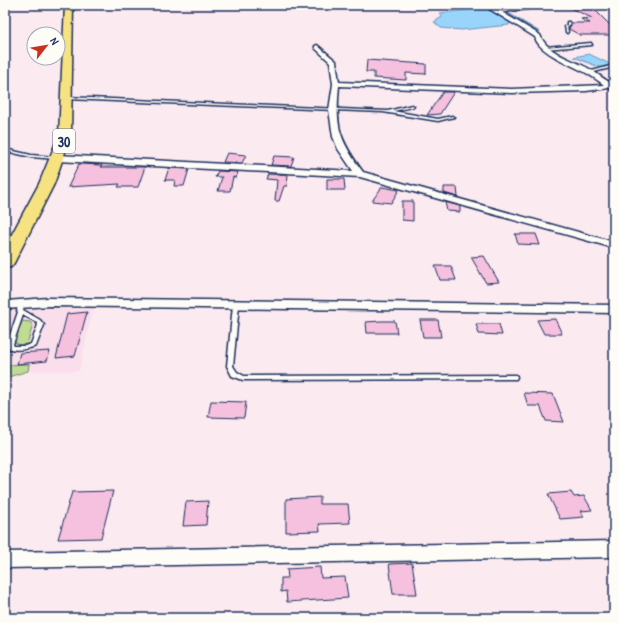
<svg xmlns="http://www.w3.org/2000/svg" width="619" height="623" viewBox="0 0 619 623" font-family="'Patrick Hand',sans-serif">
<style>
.built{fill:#fadeeb}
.green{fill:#c0db92;stroke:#6e8578}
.water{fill:#99d5fa;stroke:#6793bc}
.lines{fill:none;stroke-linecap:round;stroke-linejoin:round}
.stream{stroke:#6793bc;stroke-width:2}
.building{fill:#f6c1de;stroke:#1b2f5e}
.lane-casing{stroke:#1b2f5e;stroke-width:3}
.street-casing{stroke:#1b2f5e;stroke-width:3}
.primary-casing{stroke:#1b2f5e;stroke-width:3}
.lane{fill:#fdfcf7;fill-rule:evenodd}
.street{fill:#fdfcf7;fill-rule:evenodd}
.primary{fill:#f7e281;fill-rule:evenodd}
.labels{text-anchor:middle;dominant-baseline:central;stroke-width:3;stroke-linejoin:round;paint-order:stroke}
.shield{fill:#fdfcf7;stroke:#5f6c8c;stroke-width:1}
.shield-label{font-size:14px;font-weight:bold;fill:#1b2f5e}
</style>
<rect width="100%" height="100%" fill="#fbeaf0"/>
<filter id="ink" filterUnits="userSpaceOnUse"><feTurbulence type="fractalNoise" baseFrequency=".025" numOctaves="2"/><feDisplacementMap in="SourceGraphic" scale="8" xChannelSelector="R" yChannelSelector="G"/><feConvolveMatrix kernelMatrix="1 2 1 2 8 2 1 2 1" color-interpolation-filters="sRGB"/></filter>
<g filter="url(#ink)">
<path class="built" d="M93,308L79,371H28L5,378V310Z"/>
<path class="green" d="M22,321L30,322L33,325L27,344L19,345L15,342Z
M29,364L28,371L5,378V365Z"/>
<path class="water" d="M480,5L510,22L509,25L461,30L441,28L434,22L442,17L440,13L468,10L466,6Z
M589,54L612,65L599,67L574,57Z"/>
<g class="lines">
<path class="stream" d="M494,5L539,32"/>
</g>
<path class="building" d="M566,6L592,7L609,24L614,26V35H580L569,29L571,23H590L581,19L592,18Z
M367,60L426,64V74L406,73V80L374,78V72H366Z
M443,92H454L440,114L427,115Z
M227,153L246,155L242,163L223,162Z
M274,156L294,157L291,166L271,165Z
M79,164L102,165L101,167H145L138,187H118L120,184L68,187Z
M169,168L189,169L184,186H174L175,180H165Z
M218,171L238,172L236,178L233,177L230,191H218L222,177H215Z
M268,174L288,175L287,186H284L279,201H275L277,180L266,179Z
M327,179H344L345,190H327Z
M382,187L399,190L391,203L372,201Z
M444,187H457L458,197L444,193Z
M402,201H413V221L402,220Z
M445,202L460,206V212L447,211Z
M515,234H536L540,245L518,244Z
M484,256L488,263L499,282L486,283L471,257Z
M435,266H451L456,280H440Z
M87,312L75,356L56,358L67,314Z
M555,319L562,334H544L537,320Z
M420,320H438L441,337H423Z
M381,321H395L397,333H367L366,322Z
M476,324H499L502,335L479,334Z
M50,351L47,361L17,364L20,353Z
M524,393L553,394L564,422L546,421L540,406H528Z
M211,401L246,402L244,418L208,417Z
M113,491L101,538L58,539L72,492Z
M571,492L574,497L584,496L592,510L581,511L584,517L560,519L548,494Z
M320,497V504H348L350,523L319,524L320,531L286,532V499Z
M208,501L206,525L183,526L186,502Z
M412,563L417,594H393L389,564Z
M320,567L321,578L345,577L348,598L287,602L286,591L281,592V578H288L287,569Z"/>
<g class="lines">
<g class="lane-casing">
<path id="lane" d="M527,7L528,9L498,13L497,12Z
M567,22H569L570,25L567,26L568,32L567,33L566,32L565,26L567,25Z
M591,43L592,45L545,49L543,48L545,47Z
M614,65V67L590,73L588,72Z
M66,97L388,111L412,105L414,106L413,107L393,111L438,119L452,116L454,117L438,121L383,112L67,99L65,98Z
M5,149L31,155L56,157L58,158L56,159L31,157L5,151Z
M21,302L24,304L23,310L40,320L44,325L36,346C27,349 19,351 10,349L7,344L18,312L17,311L18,304ZM23,315L36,322L38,325L31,344L25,346H14L13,344Z
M236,303L239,305L233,366L237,372L244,376L514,375H516L517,377L516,379H514L243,380L232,376L227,366L233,305Z"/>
</g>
<g class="street-casing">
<path id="street" d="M483,5H490L540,35C548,55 576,60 593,71C600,76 607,81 614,85V90L609,88L586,91L512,93L339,86C335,127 339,139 363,172L614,242V248L360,177L58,161L54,158L58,155L353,171L338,149L333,137L329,110L333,84L330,62L315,48V46L317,45L336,61L339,82L512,89L604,85C599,81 593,77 588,74C575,66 538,53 535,37Z
M49,298L614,305V313L49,306L5,309V301Z
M614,541V557L5,568V552Z"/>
</g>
<g class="primary-casing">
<path id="primary" d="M65,5H73L71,135L54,184L14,263L11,267L5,268V247L39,184L59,135Z"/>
</g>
<use href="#lane" class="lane"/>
<use href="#street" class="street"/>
<use href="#primary" class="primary"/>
</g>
</g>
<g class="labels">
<rect class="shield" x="53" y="129" width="22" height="24" rx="3"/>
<g class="shield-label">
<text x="64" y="141">30</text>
</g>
</g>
<rect width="619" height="623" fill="none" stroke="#fdfcf7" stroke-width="20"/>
<rect x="10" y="10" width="599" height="603" fill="none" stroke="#1b2f5e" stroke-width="1.5" filter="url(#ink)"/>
<g transform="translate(46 46) rotate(59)"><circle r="19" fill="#fdfcf7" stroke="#a3aaba"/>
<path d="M0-3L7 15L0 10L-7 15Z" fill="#c8321e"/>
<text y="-6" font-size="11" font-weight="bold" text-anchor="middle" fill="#1b2f5e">N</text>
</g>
</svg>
